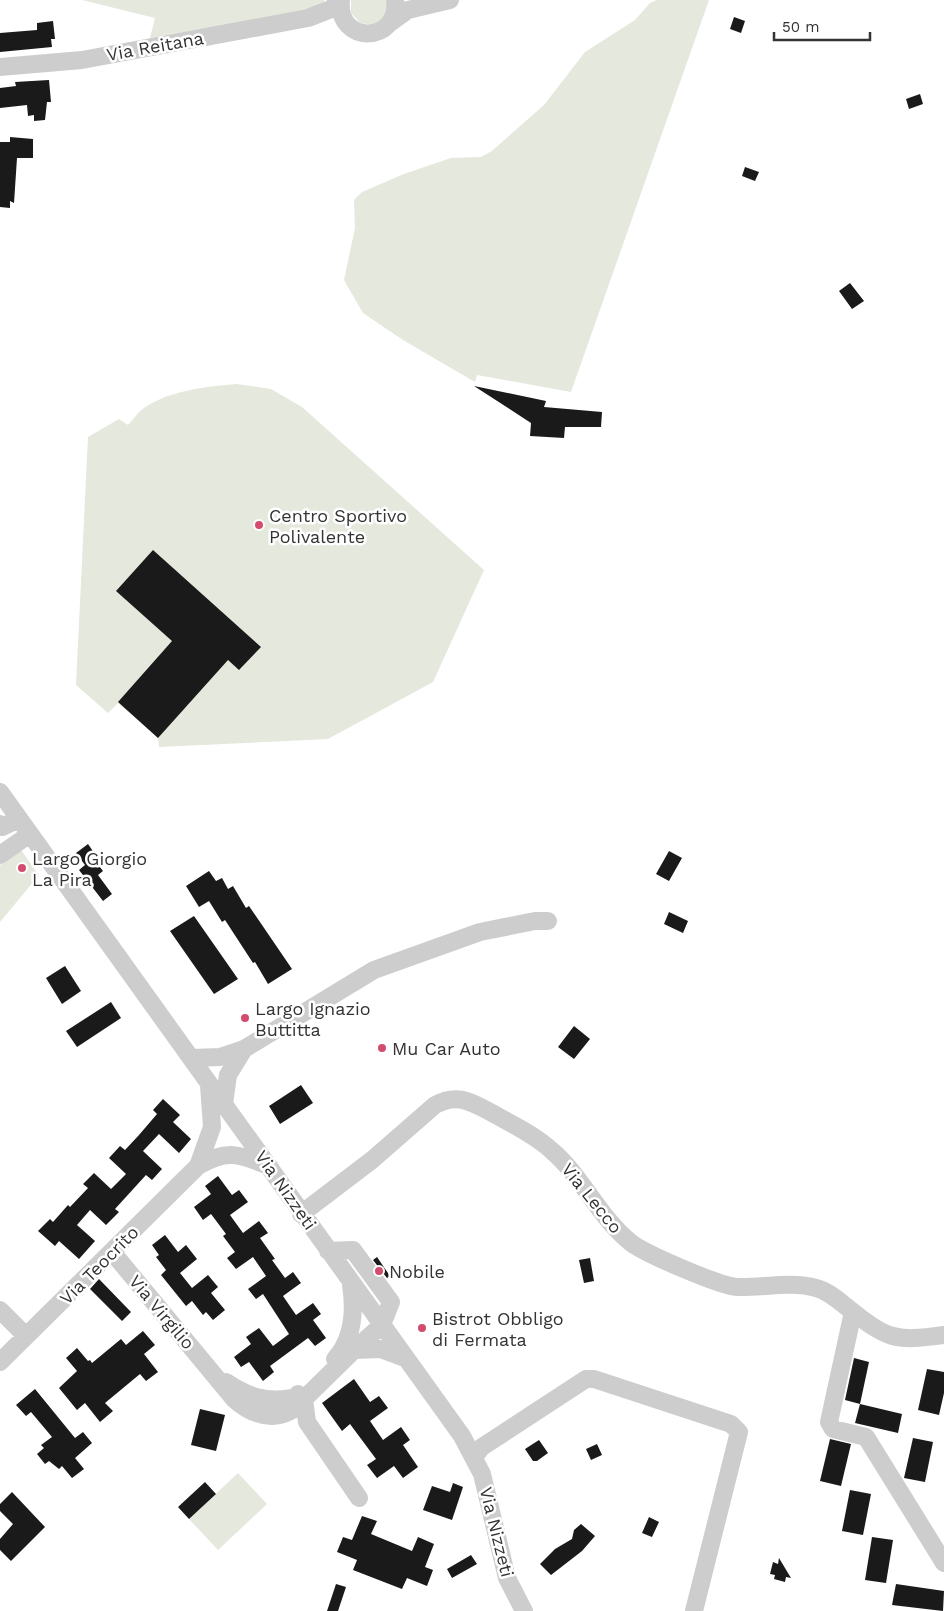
<svg xmlns="http://www.w3.org/2000/svg" width="944" height="1611" viewBox="0 0 944 1611" font-family="'Work Sans',sans-serif">
<style>
.green{fill:#e5e8dd}
.building{fill:#1a1a1a}
.lines{fill:none;stroke-linecap:round;stroke-linejoin:round}
.minor{stroke:#cdcdcd;stroke-width:18}
.poi-dot{fill:#d34b6d;stroke:#fff;stroke-width:2}
.labels{text-anchor:middle;dominant-baseline:central;stroke-width:5;stroke-linejoin:round;paint-order:stroke}
.street-label{font-size:18px;fill:#333;stroke:#fff}
.poi-label{font-size:18px;fill:#333;stroke:#fff;text-anchor:start}
</style>
<rect width="100%" height="100%" fill="#fff"/>
<path class="green" d="M82,0H325L318,9L150,38L155,18Z
M351,0H387L385,17L373,25L360,23L351,13Z
M657,0H709L571,392L477,375L475,382L403,340L363,313L344,280L355,228L354,200L362,192L404,174L451,158L481,157L492,151L544,105L585,52L635,20L650,3Z
M237,384L271,389L302,407L484,570L433,682L328,739L159,747L158,738L118,703L108,713L76,685L88,437L119,419L128,425C133,420 138,412 144,408C168,391 208,386 237,384Z
M21,850L39,875L0,922V865Z
M238,1473L267,1504L218,1550L189,1519Z"/>
<path class="building" d="M734,17L745,21L741,33L730,29Z
M53,21L55,39H51L52,47L0,52V33L37,30V23Z
M49,80L51,102H47L45,120L34,121V115L28,116L27,105L0,108V88L16,86L15,82Z
M920,94L923,104L909,109L906,99Z
M10,137L33,139V158H17L14,203L10,201V208L0,207V142H10Z
M745,167L759,172L755,181L742,176Z
M850,283L864,301L852,309L839,291Z
M474,386L546,401L544,407L602,412L601,427H565L564,438L530,436L531,423Z
M153,550L261,647L239,670L228,660L158,738L118,702L172,641L116,591Z
M88,844L97,857L94,859L103,871L98,875L112,894L103,901L79,870L85,865L76,853Z
M669,851L682,858L669,881L656,874Z
M209,871L216,881L222,878L228,889L233,886L246,908L249,906L292,969L268,984L255,962L253,963L225,920L222,922L209,901L199,907L186,886Z
M669,912L688,921L683,933L664,924Z
M194,916L238,979L214,994L170,931Z
M65,966L81,991L62,1004L46,978Z
M111,1002L121,1018L77,1047L66,1031Z
M574,1026L590,1039L574,1059L558,1047Z
M301,1085L313,1103L280,1124L269,1106Z
M163,1099L180,1115L173,1122L191,1139L179,1153L159,1134L143,1151L162,1169L152,1180L146,1175L115,1209L119,1212L106,1225L90,1210L77,1225L95,1241L79,1259L59,1241L55,1246L38,1231L50,1219L53,1222L68,1205L70,1207L88,1188L83,1184L94,1173L111,1189L126,1174L109,1158L120,1146L125,1150L139,1135L157,1114L153,1110Z
M218,1176L232,1195L239,1190L248,1202L230,1215L243,1233L259,1221L268,1233L260,1238L275,1259L272,1260L285,1278L293,1272L301,1283L283,1296L296,1315L313,1303L321,1314L313,1320L326,1338L315,1346L308,1338L270,1366L274,1372L263,1381L249,1362L241,1367L234,1357L251,1344L246,1337L259,1328L273,1346L289,1334L263,1294L256,1299L248,1289L266,1276L253,1257L236,1269L227,1258L235,1252L223,1236L226,1234L211,1214L203,1220L194,1207L211,1194L205,1186Z
M165,1235L178,1252L186,1245L197,1259L180,1273L192,1288L208,1275L218,1287L211,1293L225,1310L213,1320L206,1312L203,1315L192,1301L186,1306L161,1275L166,1270L156,1257L159,1255L152,1245Z
M377,1257L390,1276L387,1278L373,1260Z
M590,1258L594,1281L584,1283L579,1260Z
M99,1279L131,1312L122,1321L90,1289Z
M143,1331L155,1345L144,1354L158,1372L146,1381L140,1374L105,1403L113,1411L100,1422L85,1403L77,1410L59,1388L77,1371L66,1358L77,1348L88,1361L90,1360L92,1363L121,1339L126,1345Z
M854,1358L869,1362L860,1404L845,1400Z
M927,1369L944,1372V1393L939,1415L918,1410Z
M354,1379L370,1402L379,1396L388,1408L370,1421L383,1440L401,1427L410,1440L403,1445L418,1467L403,1478L394,1466L377,1478L367,1465L376,1459L350,1424L342,1431L322,1403Z
M35,1389L75,1438L83,1432L92,1443L75,1458L84,1469L72,1478L62,1466L59,1469L49,1461L45,1464L37,1454L44,1448L41,1445L52,1437L31,1412L26,1416L16,1405Z
M860,1404L902,1414L898,1433L855,1423Z
M200,1409L225,1415L216,1451L191,1445Z
M913,1438L933,1442L925,1482L904,1478Z
M830,1439L851,1444L841,1486L820,1481Z
M539,1440L548,1453L537,1461H533L525,1449Z
M597,1444L602,1455L591,1460L586,1449Z
M205,1482L216,1494L189,1519L178,1507Z
M453,1483L463,1487L452,1520L423,1510L432,1486L450,1492Z
M850,1490L871,1494L863,1535L842,1531Z
M12,1492L45,1527L11,1561L0,1550V1539L13,1524L0,1511V1504Z
M362,1516L377,1521L371,1534L412,1551L418,1537L434,1544L425,1567L433,1570L427,1586L407,1578L402,1589L353,1570L357,1560L337,1552L343,1537L352,1540Z
M649,1517L659,1522L652,1537L642,1533Z
M581,1524L595,1536L582,1551L551,1575L540,1564L555,1549L572,1539L574,1530Z
M872,1537L893,1540L886,1583L865,1580Z
M471,1555L477,1564L452,1578L447,1569Z
M779,1558L791,1578L786,1577L785,1582L774,1579L775,1575L770,1574L773,1562L778,1564Z
M336,1584L346,1587L338,1611H327Z
M896,1584L944,1591L943,1611L892,1605Z"/>
<g class="lines">
<path class="minor" d="M341,0C336,45 400,44 395,0
M390,23L408,10L450,0
M0,67L82,60L308,18L331,9L340,0
M0,792L462,1436L482,1474L507,1578L524,1611
M0,824L2,827L19,819
M0,855L30,834
M192,1058L220,1057L244,1049L374,970L480,932L535,921H548
M224,1104L228,1075L244,1049
M198,1166L212,1127L209,1085
M301,1214L372,1160L435,1105C458,1092 473,1103 494,1114C513,1125 535,1135 551,1150C582,1176 598,1216 630,1242C643,1253 720,1286 737,1287C762,1288 791,1281 816,1288C828,1291 838,1300 848,1308C887,1339 894,1342 944,1335
M328,1251L353,1250L391,1302L382,1325L354,1350
M113,1253L234,1399C256,1419 284,1424 304,1399L298,1394
M0,1310L26,1336
M853,1312L829,1422L833,1429L866,1437L944,1563
M335,1359C354,1338 355,1311 351,1285
M0,1362L198,1166C227,1149 239,1154 269,1166
M226,1382C247,1396 266,1403 291,1398
M474,1457L482,1447L586,1379H594L731,1424L739,1432L694,1611
M359,1498L307,1422L304,1399L354,1350L381,1349L405,1358"/>
</g>
<g class="poi-dot">
<circle cx="259" cy="525" r="5"/>
<circle cx="22" cy="868" r="5"/>
<circle cx="245" cy="1018" r="5"/>
<circle cx="382" cy="1048" r="5"/>
<circle cx="379" cy="1271" r="5"/>
<circle cx="422" cy="1328" r="5"/>
</g>
<g class="labels">
<g class="street-label">
<text transform="translate(155 46) rotate(-10)">Via Reitana</text>
<text transform="translate(286 1190) rotate(55)">Via Nizzeti</text>
<text transform="translate(592 1198) rotate(51)">Via Lecco</text>
<text transform="translate(99 1265) rotate(-45)">Via Teocrito</text>
<text transform="translate(162 1312) rotate(50)">Via Virgilio</text>
<text transform="translate(497 1532) rotate(76)">Via Nizzeti</text>
</g>
<g class="poi-label">
<text x="269" y="515">Centro Sportivo<tspan x="269" dy="21">Polivalente</tspan></text>
<text x="32" y="858">Largo Giorgio<tspan x="32" dy="21">La Pira</tspan></text>
<text x="255" y="1008">Largo Ignazio<tspan x="255" dy="21">Buttitta</tspan></text>
<text x="392" y="1048">Mu Car Auto</text>
<text x="389" y="1271">Nobile</text>
<text x="432" y="1318">Bistrot Obbligo<tspan x="432" dy="21">di Fermata</tspan></text>
</g>
</g>
<path d="M774 32v8h96v-8" fill="none" stroke="#333333" stroke-width="2.5"/>
<text x="782" y="32" font-size="15" fill="#333333" stroke="#ffffff" stroke-width="4" paint-order="stroke">50 m</text>
</svg>
